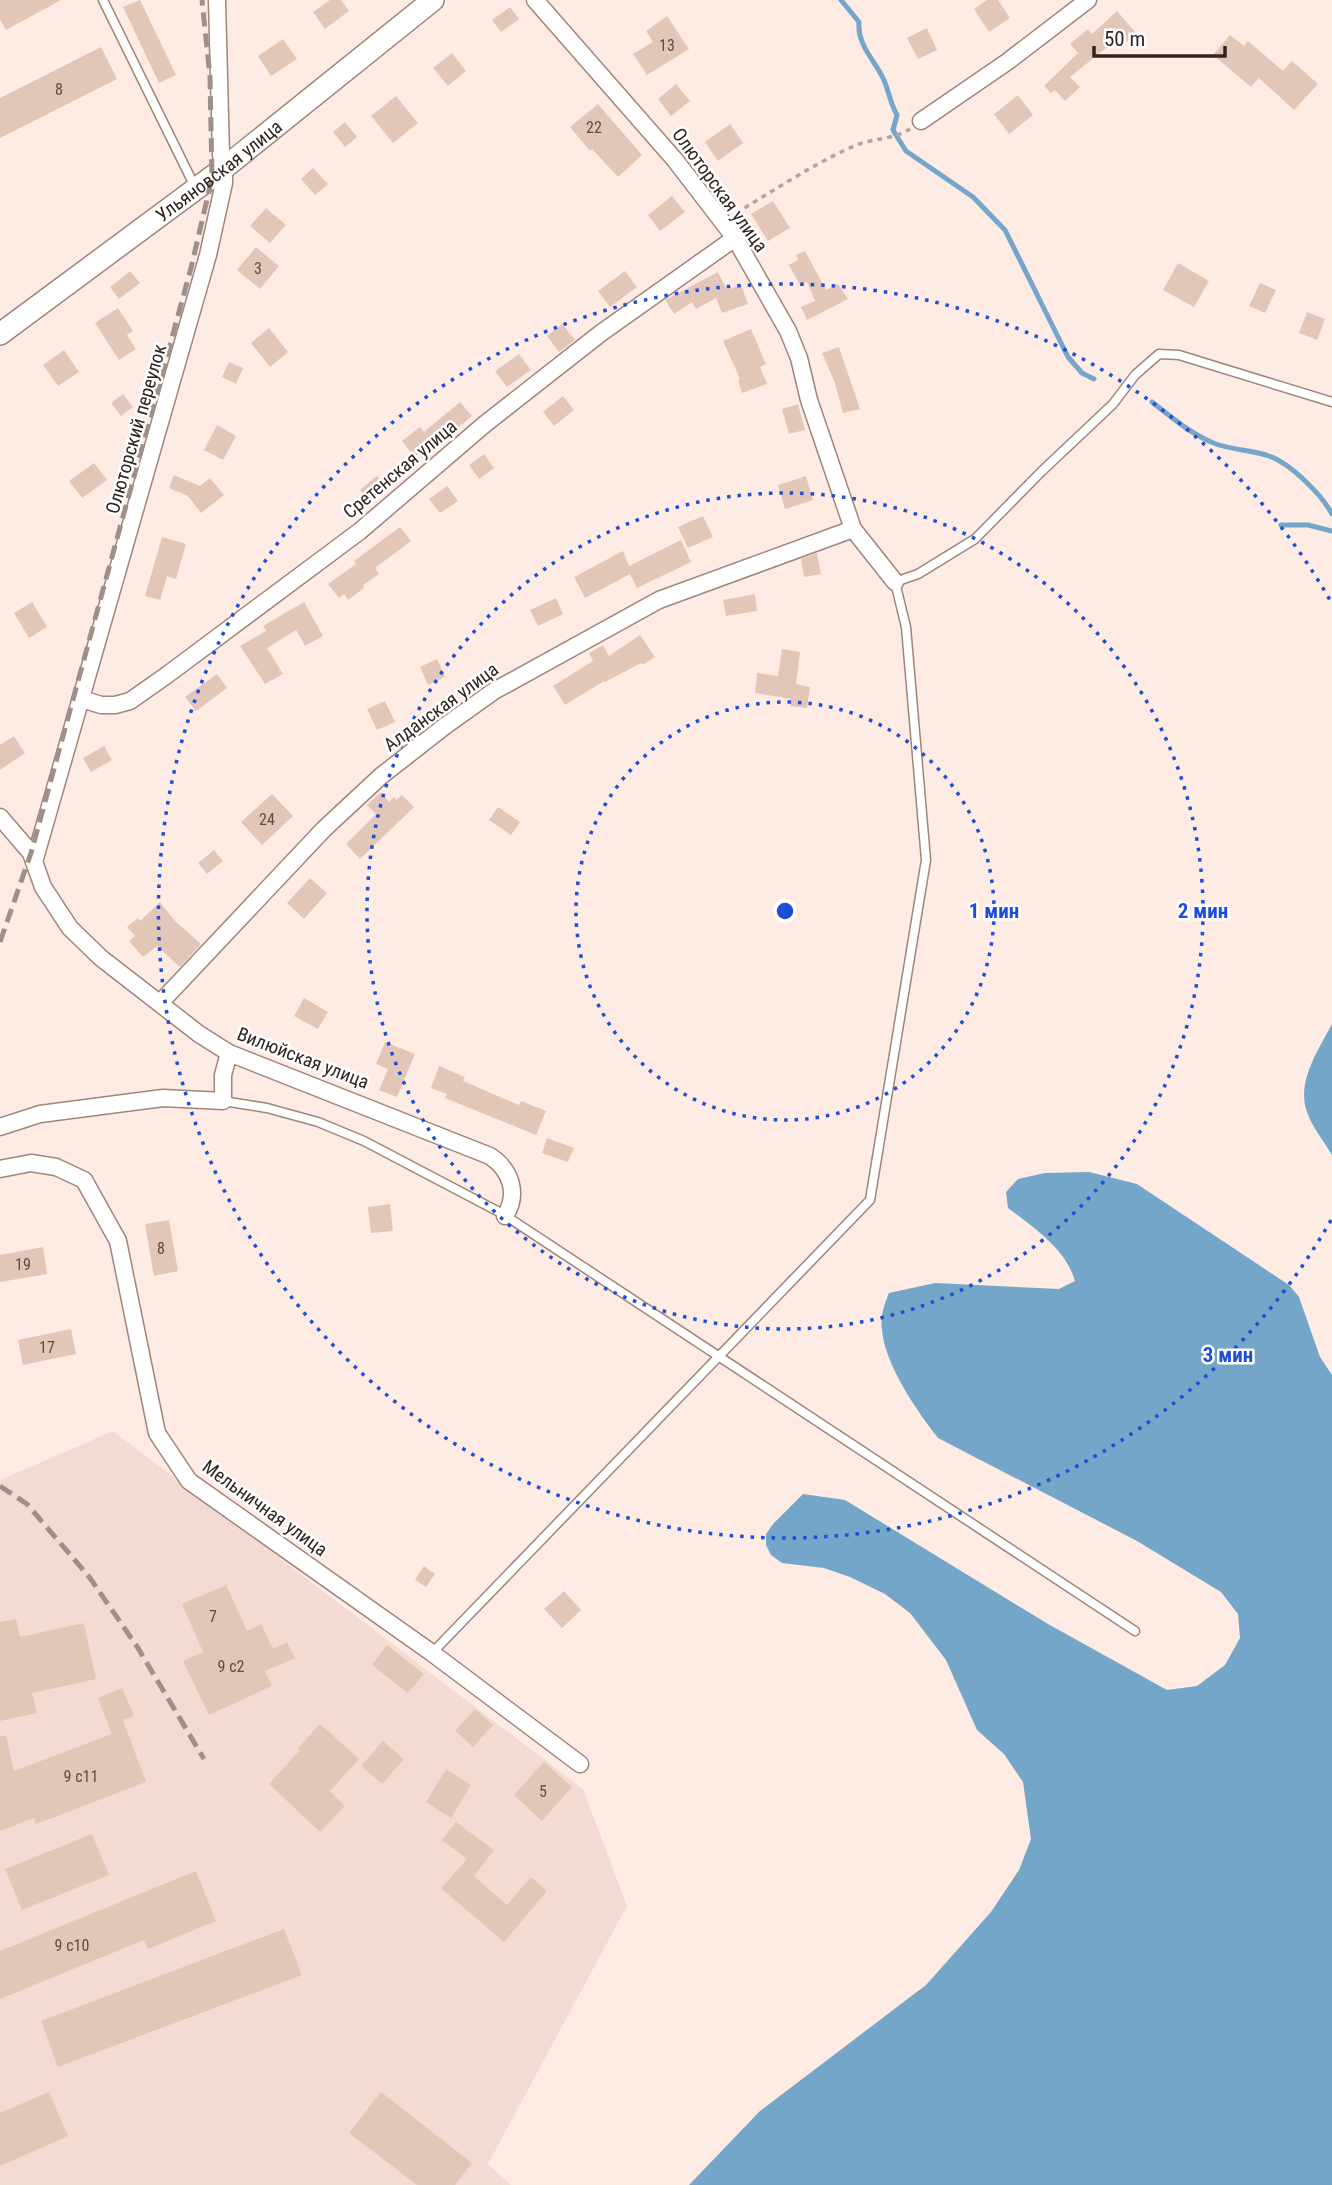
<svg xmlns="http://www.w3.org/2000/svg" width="1332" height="2185" viewBox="0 0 1332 2185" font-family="'Roboto Condensed',sans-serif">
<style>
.built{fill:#f3dbd3}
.water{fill:#73a6c9}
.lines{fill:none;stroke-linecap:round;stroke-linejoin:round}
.stream{stroke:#73a6c9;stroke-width:5}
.building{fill:#e2c6b7}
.lane-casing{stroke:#a08579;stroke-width:11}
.street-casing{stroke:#a08579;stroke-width:19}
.secondary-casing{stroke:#a08579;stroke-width:24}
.path{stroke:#b3a49d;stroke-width:3.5;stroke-dasharray:5 5;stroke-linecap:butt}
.lane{stroke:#fff;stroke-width:8}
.street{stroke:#fff;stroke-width:16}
.secondary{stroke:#fff;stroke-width:21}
.rail{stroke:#9e9089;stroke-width:5;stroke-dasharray:14 7;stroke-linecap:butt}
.ring{fill:none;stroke:#1d4ed8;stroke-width:3.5;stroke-dasharray:3.5 7}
.labels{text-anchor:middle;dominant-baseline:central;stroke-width:5;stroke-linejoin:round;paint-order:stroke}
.number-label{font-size:16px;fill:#5c4c45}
.street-label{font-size:19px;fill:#2f241f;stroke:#fff}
.centre{fill:#1d4ed8;stroke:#fff;stroke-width:3.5}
.ring-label{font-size:21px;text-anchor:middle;font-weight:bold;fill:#1d4ed8;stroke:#fff;stroke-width:5;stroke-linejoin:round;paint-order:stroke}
</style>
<rect width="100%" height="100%" fill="#feece4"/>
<path class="built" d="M113,1431L583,1789L627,1906L488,2164L511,2185H0V1480Z"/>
<path class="water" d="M1332,1024V1155C1324,1141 1312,1127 1307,1112C1296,1082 1319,1049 1332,1024Z
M1089,1172L1137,1184L1289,1285L1299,1297L1320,1357L1332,1375V2185H689L760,2111L926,1985L991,1912L1019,1870L1031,1839L1023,1782L1004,1754L977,1730L946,1660L910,1613L885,1594L850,1577L824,1568L782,1563L771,1555L766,1545V1534L773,1524L803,1494L845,1500L1048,1624L1167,1690L1197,1686L1225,1665L1240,1638L1238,1614L1221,1592L1137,1541L938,1438C917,1411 885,1365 882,1330C880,1317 884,1305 889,1293L935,1283L1059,1289L1075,1281C1066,1249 1034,1228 1008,1208L1006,1192L1018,1179L1045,1173Z"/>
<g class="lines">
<path class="stream" d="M841,0L859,22C857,45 874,59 883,78C889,91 890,103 897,115L893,130L906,151L973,197L1005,230L1068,357L1082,373L1094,379
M1152,402C1171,417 1192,435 1216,444C1233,450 1252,450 1269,456C1290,463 1322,495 1332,514
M1281,525H1308L1332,531"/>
</g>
<path class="building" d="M0,0H61L6,30L0,19Z
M140,0L176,75L159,83L123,7Z
M330,0H341L349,11L325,29L313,12Z
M987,0H998L1010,18L989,32L974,9Z
M510,7L519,19L501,32L492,20Z
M1117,11L1136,33L1123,45L1117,39L1070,77L1080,87L1065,101L1055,90L1051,93L1044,86L1078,53L1070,44L1088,29L1092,34Z
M667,16L689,49L647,75L633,54L653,42L646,31Z
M927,28L937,50L918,59L907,38Z
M1230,35L1244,46L1248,41L1283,71L1292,61L1318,84L1294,110L1259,78L1251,87L1213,55Z
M283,39L297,59L271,76L258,56Z
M101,47L117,79L0,138V98Z
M452,53L466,71L448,86L433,68Z
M676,84L690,101L671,116L658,99Z
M1018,95L1033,115L1009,134L994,114Z
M396,96L418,123L393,143L371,116Z
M598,104L642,155L618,177L592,149L590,151L570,127Z
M345,122L357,137L345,147L333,132Z
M730,124L743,143L718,161L705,142Z
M313,168L328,184L315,195L301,179Z
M672,196L685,212L660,231L648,215Z
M773,201L790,228L768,241L751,214Z
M266,208L286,225L270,243L250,226Z
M256,247L279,266L260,289L237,270Z
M805,251L826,290L838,284L848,299L807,320L801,307L815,301L807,282L800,285L789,265L798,260L796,255Z
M1178,263L1209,281L1194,307L1163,290Z
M130,271L140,283L119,299L110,287Z
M625,271L637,287L610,307L598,291Z
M718,272L727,290L741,285L748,304L722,313L716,298L696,309L692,302L674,314L665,300Z
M1260,283L1276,290L1265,313L1249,306Z
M118,308L133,331L127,335L136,349L119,360L95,323Z
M1307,312L1325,319L1317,340L1299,333Z
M562,324L575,340L559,352L547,336Z
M269,328L288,352L270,367L251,343Z
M751,329L766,364L760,367L767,384L742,393L738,380L740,379L723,341Z
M839,347L860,409L843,413L835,383L822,353Z
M64,350L79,372L58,386L43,365Z
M519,354L531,370L507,387L495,371Z
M229,362L243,368L236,384L222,377Z
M123,394L133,407L121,416L111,403Z
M563,396L574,410L554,426L543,412Z
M460,402L472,416L453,432L450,428L415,457L402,441L420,427L424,432Z
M798,404L805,430L789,434L782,409Z
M217,425L236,436L223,460L204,450Z
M484,454L494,468L479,479L469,465Z
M94,463L107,480L82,498L69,481Z
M174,475L200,486L210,478L224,495L201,513L188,496L169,488Z
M377,476L388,489L371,503L360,490Z
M806,476L813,500L785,509L778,485Z
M447,486L458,501L440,513L429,499Z
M703,516L713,537L688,548L678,527Z
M400,527L411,541L375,568L379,574L363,585L364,588L348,600L344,594L339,598L328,584L356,564L354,561Z
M162,537L186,544L176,579L167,576L160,600L145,596Z
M681,540L691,562L637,588L630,574L585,598L574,577L623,551L629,566Z
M817,553L821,574L804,577L801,559Z
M755,594L757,611L726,616L723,600Z
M556,598L563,614L538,626L530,610Z
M32,602L47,627L29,638L14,613Z
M304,602L323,636L305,646L296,630L267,648L283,674L265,684L240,646L266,631L263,626Z
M640,635L655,657L642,665L641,663L605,682L604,681L565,705L553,686L593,661L589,653L603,645L609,656Z
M782,649L800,652L796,684L810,687L807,708L790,706L791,699L755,693L757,673L778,676Z
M437,659L445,677L428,685L420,667Z
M217,674L227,688L196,711L185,697Z
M385,701L395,722L377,730L367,709Z
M14,736L25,753L0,770V745Z
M104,746L112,760L91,772L83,758Z
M381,792L389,802L394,797L396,800L402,795L414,807L360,859L346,844L376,814L367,805Z
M272,794L293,816L262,845L241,822Z
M498,807L520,822L511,835L489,820Z
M214,850L223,861L207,874L198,863Z
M310,878L327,893L304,919L287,903Z
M160,902L175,921L201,944L180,967L157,946L143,957L129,941L135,936L127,927L138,918L140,921Z
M304,998L328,1012L318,1029L294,1016Z
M385,1042L415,1054L397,1097L379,1090L388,1069L376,1064Z
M439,1066L465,1077L463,1081L519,1105L521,1101L546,1111L536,1135L445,1098L447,1094L431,1088Z
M547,1138L574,1148L568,1162L542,1153Z
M390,1204L393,1231L371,1233L368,1207Z
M169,1220L178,1271L154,1276L145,1224Z
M43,1247L47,1274L0,1282V1255Z
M71,1329L76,1354L23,1365L18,1340Z
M424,1566L435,1574L426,1587L415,1580Z
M226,1585L247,1631L261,1624L273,1649L287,1642L295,1658L265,1671L272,1686L209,1715L183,1661L203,1652L182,1604Z
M564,1591L581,1610L562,1628L544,1609Z
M16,1619L20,1637L84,1623L96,1679L32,1693L37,1713L0,1721V1622Z
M387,1645L424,1674L408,1693L372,1665Z
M122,1688L134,1716L123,1720L146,1782L36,1824L34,1818L0,1831V1736H6L14,1771L112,1734L98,1698Z
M475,1709L493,1725L473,1747L455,1731Z
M320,1724L359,1759L330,1791L345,1806L320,1832L269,1784L300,1750L298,1748Z
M383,1741L404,1759L382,1784L361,1766Z
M544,1762L572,1787L542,1821L514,1795Z
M446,1769L471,1785L451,1818L426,1802Z
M456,1822L494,1850L474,1876L507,1905L531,1877L547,1891L504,1942L441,1888L467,1859L442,1840Z
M92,1834L109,1875L22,1910L5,1869Z
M196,1871L216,1921L148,1949L144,1940L0,1999V1951Z
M284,1929L302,1975L58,2067L41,2021Z
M49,2092L68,2136L0,2166V2113Z
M381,2092L472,2163L455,2185H417L349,2133Z"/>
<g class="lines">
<g class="lane-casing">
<path id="lane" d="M103,0L196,189
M223,1101L267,1108L318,1122L364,1141L503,1214L1135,1631
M432,1653L870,1200L926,860L906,627L895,582L918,574L975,539L1042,471L1113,404L1135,375L1159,354L1179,355L1332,402"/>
</g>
<g class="street-casing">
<path id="street" d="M535,0L675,160L735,238L788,331L799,358L809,400L853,529L895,582
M921,121L1007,62L1088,0
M82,699L101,705H115L130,701L167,675L360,531L485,424L601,333L735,238
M0,817L31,853L43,887L70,928L101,958L199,1034L229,1053L490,1156C511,1170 519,1194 505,1216
M34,862L208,255L224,183V168L221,155L217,0
M160,1003L324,829L381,776L445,726L494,691L659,600L853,529
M0,1127L40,1114L163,1098L223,1101V1075L229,1053
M0,1169L31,1163L56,1167L84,1180L118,1241L157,1433L189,1481L432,1653L580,1764"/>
</g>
<g class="secondary-casing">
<g id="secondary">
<path id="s1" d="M0,334L224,168L433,0"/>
</g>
</g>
<path class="path" d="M736,213C775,190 813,164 854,146C872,138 893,140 910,129"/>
<use href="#lane" class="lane"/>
<use href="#street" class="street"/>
<use href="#secondary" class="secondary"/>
<path class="rail" d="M0,942L31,853L191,268L212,178L210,77L202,0
M0,1486L27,1504L90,1578L138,1648L204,1759"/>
</g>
<g class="ring">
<circle cx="785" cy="911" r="209"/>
<circle cx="785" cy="911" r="418"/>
<path d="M1331 1220A627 627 0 1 1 1331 602"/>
</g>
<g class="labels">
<g class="number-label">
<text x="667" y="45">13</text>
<text x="59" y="89">8</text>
<text x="594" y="127">22</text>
<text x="258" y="268">3</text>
<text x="267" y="819">24</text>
<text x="161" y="1248">8</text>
<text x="23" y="1264">19</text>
<text x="47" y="1347">17</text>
<text x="213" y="1616">7</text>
<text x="231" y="1666">9 с2</text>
<text x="81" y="1776">9 с11</text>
<text x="543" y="1791">5</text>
<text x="72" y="1945">9 с10</text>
</g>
<g class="street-label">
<text stroke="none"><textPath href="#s1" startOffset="273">Ульяновская улица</textPath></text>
<text transform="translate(720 190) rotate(54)">Олюторская улица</text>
<text transform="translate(136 429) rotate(-74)">Олюторский переулок</text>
<text transform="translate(400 469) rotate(-40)">Сретенская улица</text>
<text transform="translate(441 707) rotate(-36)">Алданская улица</text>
<text transform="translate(303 1058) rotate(21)">Вилюйская улица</text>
<text transform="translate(265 1508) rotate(36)">Мельничная улица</text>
</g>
</g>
<circle cx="785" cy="911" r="10" class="centre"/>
<g class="ring-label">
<text x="994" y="918">1 мин</text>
<text x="1203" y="918">2 мин</text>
<text x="1228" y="1362">3 мин</text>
</g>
<path d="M1094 46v10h131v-10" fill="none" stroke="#2f241f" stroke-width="3.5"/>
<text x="1104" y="46" font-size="21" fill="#2f241f" stroke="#ffffff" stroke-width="5" paint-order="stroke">50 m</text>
</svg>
